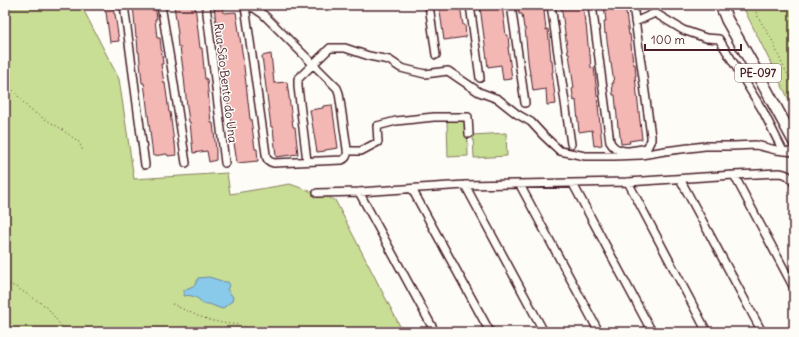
<svg xmlns="http://www.w3.org/2000/svg" width="799" height="337" viewBox="0 0 799 337" font-family="Delius,sans-serif">
<style>
.green{fill:#c8de94;stroke:#897e60}
.water{fill:#89caea;stroke:#70869e}
.building{fill:#f3b7b4;stroke:#4a1f2b}
.lines{fill:none;stroke-linecap:round;stroke-linejoin:round}
.minor-casing{stroke:#4a1f2b;stroke-width:10}
.primary-casing{stroke:#4a1f2b;stroke-width:14}
.path{stroke:#4a1f2b;stroke-width:1;stroke-dasharray:1 3;stroke-linecap:butt}
.minor{stroke:#fdfcf7;stroke-width:7}
.primary{stroke:#fdfcf7;stroke-width:11}
.labels{text-anchor:middle;dominant-baseline:central;stroke-width:3;stroke-linejoin:round;paint-order:stroke}
.shield{fill:#fdfcf7;stroke:#806168;stroke-width:1}
.shield-label{font-size:11px;font-weight:bold;fill:#4a1f2b}
.street-label{font-size:12px;fill:#4a1f2b;stroke:#fdfcf7}
</style>
<rect width="100%" height="100%" fill="#fdfcf7"/>
<filter id="ink" filterUnits="userSpaceOnUse"><feTurbulence type="fractalNoise" baseFrequency=".025" numOctaves="2"/><feDisplacementMap in="SourceGraphic" scale="8" xChannelSelector="R" yChannelSelector="G"/><feConvolveMatrix kernelMatrix="1 2 1 2 8 2 1 2 1" color-interpolation-filters="sRGB"/></filter>
<g filter="url(#ink)">
<path class="green" d="M5,5H81L119,79L134,179L227,173L230,194L290,184L335,200L403,332H5Z
M742,5H794V110Z
M447,121H467L468,156L448,157Z
M506,133L507,156L474,158L473,135Z"/>
<path class="water" d="M209,277L225,282H228L230,285L227,289L233,297L232,301L222,309L209,304H203C199,298 191,294 184,296V290L195,285L198,278Z"/>
<path class="building" d="M104,5H113L114,14H115L119,41L110,42L106,12H105Z
M133,5H155L157,19H155L157,38H160L163,64H161L164,83H165L169,112H170L174,143H175L176,155L168,156L167,154L153,156L146,98L144,83H142L139,52H138L137,37H136Z
M174,5H195L200,48H202L205,79H207L211,123H213L216,150V160L209,162L207,151L193,153L190,122H189L187,107L184,77L180,47H178L177,35L178,34Z
M214,5H223L224,13L236,12L243,58L250,119H251L255,149H257L258,161L237,163L219,43H218Z
M439,5H460L463,25H465L466,37L444,40Z
M493,5H502L506,35H508L509,47H508L512,79L503,80L501,65L488,67L480,7L493,6Z
M518,5H544L545,11H544L546,30L548,29L551,60H552L553,72H552L556,104L547,105L546,89L533,91L531,75H530L528,60L525,28H524L522,14H519Z
M561,5H583L585,24H586L589,54H590L591,68L594,67L596,85L602,145L594,146L592,130L579,132L576,100L574,101L572,89L574,88L569,54H568Z
M613,5V6L625,5L629,35L630,34L633,64H635L636,76H635L642,139L629,141L630,143L621,144L619,127H618L615,95H613L612,83H614L611,63H610L606,33L605,34L604,21H606L604,6Z
M271,54L274,83L287,82L293,127H295L298,154L276,157L273,127H271L262,56Z
M332,105L338,148L325,150V151L317,152L310,110L323,108V106Z"/>
<g class="lines">
<g class="minor-casing">
<path id="minor" d="M124,5L145,165
M161,5L172,71L186,163
M206,5L225,163
M245,5V6L266,154C266,159 269,162 274,163L342,160C347,158 348,155 347,149L339,93L337,88L264,15L254,8L245,6
M429,5L436,55
M470,5L480,78
M511,5L525,103
M551,5L571,144
M592,5L610,142C618,156 634,150 647,148L651,140V136L633,5
M635,22L655,13L683,30L706,38L719,39L763,111L783,151
M347,151H361L378,142L377,126L396,121L434,117H468L469,134
M307,161L298,87V79L300,77L330,48H345L369,56L389,60L401,68L425,74L448,71L479,92L498,99L517,114L531,122L543,135L560,151L585,156H614L641,155L665,151L705,146H733L756,145L776,150L794,152
M734,175L794,288
M680,179L762,332
M628,182L707,332
M573,184L652,332
M465,185L544,332
M520,185L599,332
M412,189L490,332
M359,192L435,332
M317,193L359,192L465,185L628,182L734,175L779,173C787,174 790,176 794,183"/>
</g>
<g class="primary-casing">
<path id="primary" d="M721,5L727,20L756,71L794,141"/>
</g>
<path class="path" d="M753,5L758,17L772,40L784,68L794,85
M5,81L30,110L60,128L79,142L83,151
M5,283L16,287L47,307L58,322L62,327L72,332
M172,304L198,316L210,320L222,323L239,325L257,332"/>
<use href="#minor" class="minor"/>
<use href="#primary" class="primary"/>
</g>
</g>
<g class="labels">
<rect class="shield" x="735" y="64" width="46" height="18" rx="3"/>
<g class="shield-label">
<text x="758" y="73">PE-097</text>
</g>
<g class="street-label">
<text transform="translate(226 83) rotate(83)">Rua São Bento do Una</text>
</g>
</g>
<rect width="799" height="337" fill="none" stroke="#fdfcf7" stroke-width="20"/>
<rect x="10" y="10" width="779" height="317" fill="none" stroke="#4a1f2b" stroke-width="1.5" filter="url(#ink)"/>
<path d="M645 44v6h96v-6" fill="none" stroke="#4a1f2b" stroke-width="2"/>
<text x="651" y="44" font-size="12" fill="#4a1f2b" stroke="#fdfcf7" stroke-width="3" paint-order="stroke">100 m</text>
</svg>
